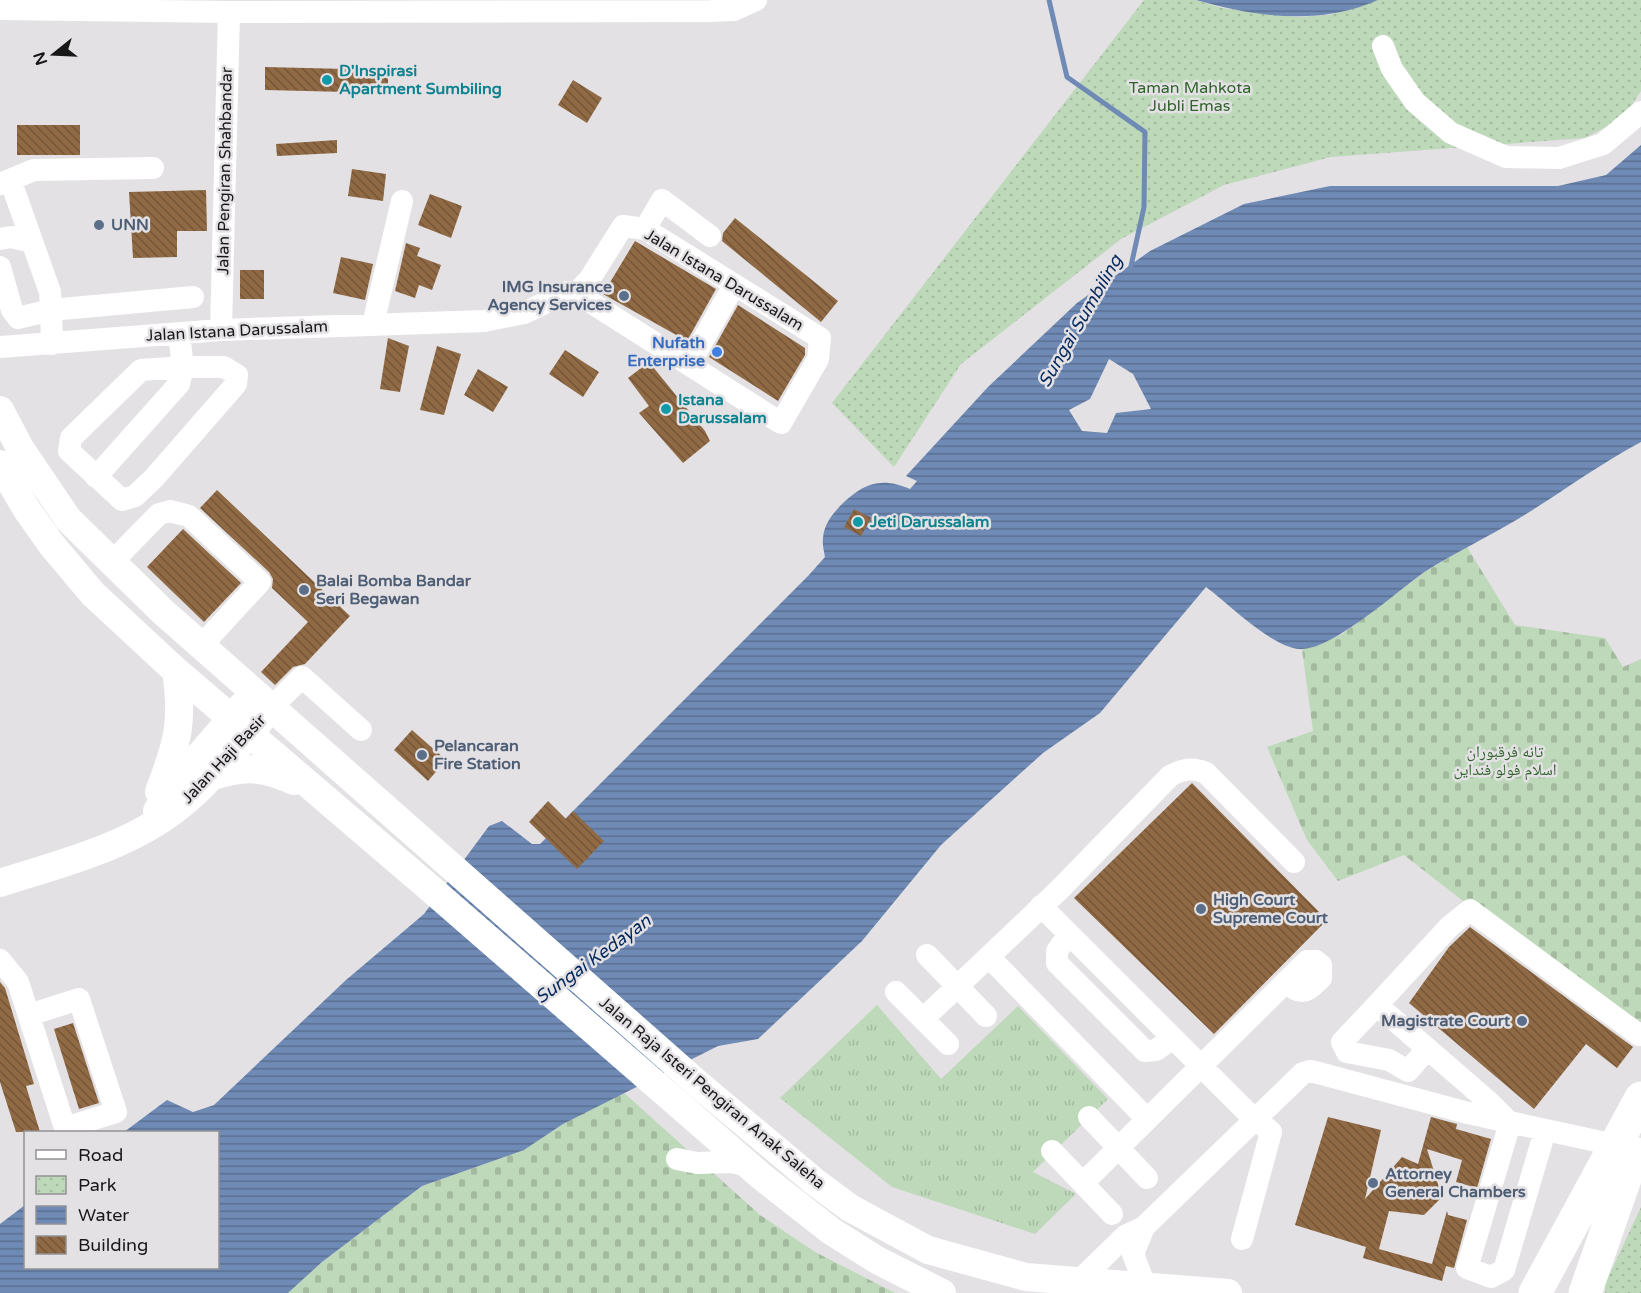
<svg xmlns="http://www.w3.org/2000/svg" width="1641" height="1293" viewBox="0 0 1641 1293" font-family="'Varela Round','Noto Naskh Arabic',sans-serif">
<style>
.grass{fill:url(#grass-tufts)}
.cemetery{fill:url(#cemetery-stones)}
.park{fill:url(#park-dots)}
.water{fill:url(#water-rules);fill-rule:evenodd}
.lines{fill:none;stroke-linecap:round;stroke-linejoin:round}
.stream{stroke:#6f8ab5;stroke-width:5}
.building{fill:url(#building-back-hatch)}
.minor{stroke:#fff;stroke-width:22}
.major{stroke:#fff;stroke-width:28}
.highway{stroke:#fff;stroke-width:33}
.culture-dot{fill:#0f9aa8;stroke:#e3e1e4;stroke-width:2}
.service-dot{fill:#5c6f8a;stroke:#e3e1e4;stroke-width:2}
.shop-dot{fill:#3f7fe0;stroke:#e3e1e4;stroke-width:2}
.labels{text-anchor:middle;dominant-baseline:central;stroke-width:5;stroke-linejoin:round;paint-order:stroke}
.culture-label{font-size:16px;font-weight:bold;fill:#0d838f;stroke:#e3e1e4;text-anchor:start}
.park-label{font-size:16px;fill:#31642c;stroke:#e3e1e4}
.street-label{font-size:16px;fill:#191819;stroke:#e3e1e4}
.service-label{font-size:16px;font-weight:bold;fill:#4e5e75;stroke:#e3e1e4;text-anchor:start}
.shop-label{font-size:16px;font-weight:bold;fill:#366cbe;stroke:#e3e1e4;text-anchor:end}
.water-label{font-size:18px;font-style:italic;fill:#06295e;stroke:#e3e1e4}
</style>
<defs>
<pattern id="grass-tufts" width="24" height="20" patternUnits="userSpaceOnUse" patternTransform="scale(1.5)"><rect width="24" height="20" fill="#bed9ba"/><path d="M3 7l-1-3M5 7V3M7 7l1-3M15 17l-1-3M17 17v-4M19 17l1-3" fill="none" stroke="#a3ba9f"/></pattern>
<pattern id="cemetery-stones" width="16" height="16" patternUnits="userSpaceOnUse" patternTransform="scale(1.5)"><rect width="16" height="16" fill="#bed9ba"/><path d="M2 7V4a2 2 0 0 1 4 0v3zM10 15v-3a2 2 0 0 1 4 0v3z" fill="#a3ba9f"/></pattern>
<pattern id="park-dots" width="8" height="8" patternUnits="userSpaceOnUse" patternTransform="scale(1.5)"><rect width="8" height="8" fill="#bed9ba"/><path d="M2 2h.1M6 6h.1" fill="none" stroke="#a3ba9f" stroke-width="1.8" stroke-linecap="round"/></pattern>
<pattern id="water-rules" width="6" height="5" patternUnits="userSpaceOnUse" patternTransform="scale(1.5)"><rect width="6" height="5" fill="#6f8ab5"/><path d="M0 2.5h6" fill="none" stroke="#5a7092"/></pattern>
<pattern id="building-back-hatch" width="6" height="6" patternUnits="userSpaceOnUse" patternTransform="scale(1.5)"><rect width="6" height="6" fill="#906a44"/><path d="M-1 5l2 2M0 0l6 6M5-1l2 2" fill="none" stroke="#755638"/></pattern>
</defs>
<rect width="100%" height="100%" fill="#e3e1e4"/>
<path class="grass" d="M877,1005L941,1079L1018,1006L1108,1099L1033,1172L1076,1194L1035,1234L892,1187L780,1098Z"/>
<path class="cemetery" d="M1467,547L1515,625L1605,638L1623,667L1641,659V1022L1539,960L1404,855L1338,881L1307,840L1267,747L1313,731L1302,649L1341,635L1426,571Z
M623,1092L760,1215L815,1252L895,1293H288L322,1262L422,1186L524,1150L563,1124Z"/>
<path class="park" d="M1144,0H1196L1222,8L1297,17L1329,15L1378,0H1641V91L1623,118L1585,138L1331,157L1224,185L1121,239L961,364L894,467L832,403Z
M1641,1207V1293H1605V1284Z"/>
<path class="water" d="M1196,0H1378C1320,26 1255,17 1196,0Z
M1641,145V442C1598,465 1559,494 1518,519C1488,537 1456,552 1426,571C1398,590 1332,651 1300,649C1271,647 1229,604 1206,587L1100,713L1043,753L941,845L862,941L758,1039L718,1046L563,1124L524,1150L422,1186L322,1262L288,1293H0V1224L25,1205L26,1268H218V1132H124L167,1100L193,1112L214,1105L346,980L424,914L489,826L502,821L532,844H540L808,576L825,557C824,551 822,544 823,538C824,525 831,516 840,506C862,484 880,476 910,489L917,481L906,476L988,387L1077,303L1150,251L1244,204L1330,186H1558L1606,175ZM1109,359L1133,374L1151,409L1116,413L1107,433L1082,431L1069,410L1090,399Z"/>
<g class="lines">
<path class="stream" d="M1049,0L1067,77L1145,132L1144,207L1131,266"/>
</g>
<path class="building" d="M265,67L388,70V93L265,90Z
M573,80L602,98L587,123L558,105Z
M17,125H80V155H17Z
M337,140V153L277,156L276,144Z
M352,169L386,174L383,201L348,196Z
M206,190L207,231H177V257L133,258L129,192Z
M430,194L462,206L451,238L418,225Z
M735,218L838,301L821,322L722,241L723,233Z
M635,241L716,289L687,341L603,294Z
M406,243L420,248L417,256L441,265L432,290L419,285L415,298L395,291Z
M341,257L373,264L365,300L333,293Z
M240,270H264V299H240Z
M738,305L805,348V355L778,401L709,357Z
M388,338L409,346L400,392L380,389Z
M437,346L461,354L444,415L420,410Z
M565,350L599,372L583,397L549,374Z
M649,362L705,431L710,441L683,463L639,413L649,406L628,378Z
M478,369L508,387L493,412L464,395Z
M217,490L350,616L305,664L293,667L275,685L261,672L308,622L272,588L273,579L269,572L200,508Z
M854,509L871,518L861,536L844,527Z
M183,529L241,583L204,622L147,567Z
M412,730L446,760L428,781L394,750Z
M1192,783L1327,920L1214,1034L1074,898Z
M548,801L566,819L573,811L604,841L577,869L529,822Z
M1470,927L1633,1047L1617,1068L1586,1044L1534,1109L1409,1003L1449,947Z
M0,982L5,988L34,1084L26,1086L40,1132H16L0,1082Z
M73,1023L99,1103L79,1109L54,1029Z
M1328,1117L1381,1130L1365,1199L1402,1157L1418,1164L1431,1117L1457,1124L1456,1129L1491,1139L1477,1188L1456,1182L1462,1160L1427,1149L1442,1197L1424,1215L1389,1211L1379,1249L1432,1264L1447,1211L1448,1215L1467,1220L1454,1268L1446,1266L1442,1281L1363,1258L1366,1247L1295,1225Z"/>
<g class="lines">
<path class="minor" d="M0,9L229,12L710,11L734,10L756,0
M1383,46L1392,69L1415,102L1451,133L1506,157L1559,158L1603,144L1641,112
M0,184L34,170L153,168
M645,229L662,200L710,236
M0,239L11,237L32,242
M0,267L12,310L18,318L51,310L50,292L11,182
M373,324L402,201
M221,330L229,12
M52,344L51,310L193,297
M0,347L221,330L484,321L524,313L567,292L576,293L781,423L818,359L820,338L645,229L623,226L589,280L576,293
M689,365L734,285
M183,367H224L237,375L236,384L154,478L135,496L122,500L69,451L71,438L141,370Z
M96,477L179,384L183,367L179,334
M111,563L159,514L170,511L189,516L260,582L201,646
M271,708L302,677L361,730
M1041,906L1246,1111L1271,1132L1242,1239
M1069,934L1057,951V963L1145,1051L1156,1050L1173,1038
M927,955L986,1016
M989,957L1146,1118
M0,960L18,982L65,1128L116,1112L79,999L29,1015
M896,992L948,1044
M1377,1005L1450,926L1470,910L1639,1035
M923,1019L1059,890L1170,776C1183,769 1193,767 1206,773L1294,862
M1427,1049L1408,1071L1389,1060L1347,1052L1342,1042L1377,1005L1489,1102L1510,1123L1467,1268L1491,1277L1504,1270L1545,1131
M1089,1117L1147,1178
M1052,1151L1112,1214
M677,1159L697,1163L732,1162L752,1167
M1083,1183L1307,961H1316L1321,965V978C1307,992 1301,997 1286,982
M1144,1227L1133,1254L1146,1288
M1078,1282L1125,1236L1144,1227L1303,1073L1311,1071L1468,1113L1615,1145"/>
<path class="major" d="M0,410L20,448L68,519L162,611L698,1084L815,1182L850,1208L928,1250L1026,1277L1228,1293
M0,464L27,510L51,544L93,594L176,671L432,890L762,1177L831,1231L877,1260L942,1293
M210,777C243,766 261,766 294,781
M159,792C177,744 184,723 176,671
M157,811L168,792L243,705
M0,883C62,863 130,847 181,805C211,781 235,749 260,721"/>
<path class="highway" d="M1535,1293L1641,1098
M1585,1293L1634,1153"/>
</g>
<g class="culture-dot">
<circle cx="327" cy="80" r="6"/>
<circle cx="666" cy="409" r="6"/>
<circle cx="858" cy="522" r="6"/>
</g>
<g class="service-dot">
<circle cx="99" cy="225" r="6"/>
<circle cx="624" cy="296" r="6"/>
<circle cx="304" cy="590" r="6"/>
<circle cx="422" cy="755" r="6"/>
<circle cx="1201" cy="909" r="6"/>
<circle cx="1522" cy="1021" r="6"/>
<circle cx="1373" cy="1183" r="6"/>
</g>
<circle class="shop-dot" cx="717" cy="352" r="6"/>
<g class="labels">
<g class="culture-label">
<text x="339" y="71">D'Inspirasi<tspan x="339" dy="18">Apartment Sumbiling</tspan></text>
<text x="678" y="400">Istana<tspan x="678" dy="18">Darussalam</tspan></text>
<text x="870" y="522">Jeti Darussalam</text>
</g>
<g class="park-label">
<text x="1190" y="88">Taman Mahkota<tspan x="1190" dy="18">Jubli Emas</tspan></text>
<text x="1505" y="752">تانه فرقبوران<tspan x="1505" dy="18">اسلام فولو فنداين</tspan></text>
</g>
<g class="street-label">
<text transform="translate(225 171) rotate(-89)">Jalan Pengiran Shahbandar</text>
<text transform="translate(724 280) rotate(31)">Jalan Istana Darussalam</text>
<text transform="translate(237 331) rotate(-3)">Jalan Istana Darussalam</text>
<text transform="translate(224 759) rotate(-47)">Jalan Haji Basir</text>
<text transform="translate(712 1093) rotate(40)">Jalan Raja Isteri Pengiran Anak Saleha</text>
</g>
<g class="service-label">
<text x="111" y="225">UNN</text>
<text x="612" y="287" text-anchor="end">IMG Insurance<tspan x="612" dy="18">Agency Services</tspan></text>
<text x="316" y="581">Balai Bomba Bandar<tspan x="316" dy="18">Seri Begawan</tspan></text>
<text x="434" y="746">Pelancaran<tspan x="434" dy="18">Fire Station</tspan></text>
<text x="1213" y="900">High Court<tspan x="1213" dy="18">Supreme Court</tspan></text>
<text x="1510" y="1021" text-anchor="end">Magistrate Court</text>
<text x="1385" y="1174">Attorney<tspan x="1385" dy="18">General Chambers</tspan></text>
</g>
<g class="shop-label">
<text x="705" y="343">Nufath<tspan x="705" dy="18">Enterprise</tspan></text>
</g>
<g class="water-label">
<text transform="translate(1080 321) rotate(-60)">Sungai Sumbiling</text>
<text transform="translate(593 959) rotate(-36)">Sungai Kedayan</text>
</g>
</g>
<rect x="24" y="1131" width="195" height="138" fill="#e3e1e4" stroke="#929193" stroke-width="1.5"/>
<rect x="36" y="1150" width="30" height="9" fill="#ffffff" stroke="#929193" stroke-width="1.5"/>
<text x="78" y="1161" font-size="18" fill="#191819">Road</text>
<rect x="36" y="1176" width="30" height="18" fill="url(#park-dots)" stroke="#929193" stroke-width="1.5"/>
<text x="78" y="1191" font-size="18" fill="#191819">Park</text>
<rect x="36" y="1206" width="30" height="18" fill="url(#water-rules)" stroke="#929193" stroke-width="1.5"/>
<text x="78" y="1221" font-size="18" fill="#191819">Water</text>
<rect x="36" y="1236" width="30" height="18" fill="url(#building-back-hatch)" stroke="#929193" stroke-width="1.5"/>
<text x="78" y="1251" font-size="18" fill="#191819">Building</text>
<g transform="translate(54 54) rotate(252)" stroke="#e3e1e4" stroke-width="4.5" paint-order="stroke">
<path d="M0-4.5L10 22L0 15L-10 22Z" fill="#191819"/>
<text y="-9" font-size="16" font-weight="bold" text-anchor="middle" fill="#191819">N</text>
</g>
</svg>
